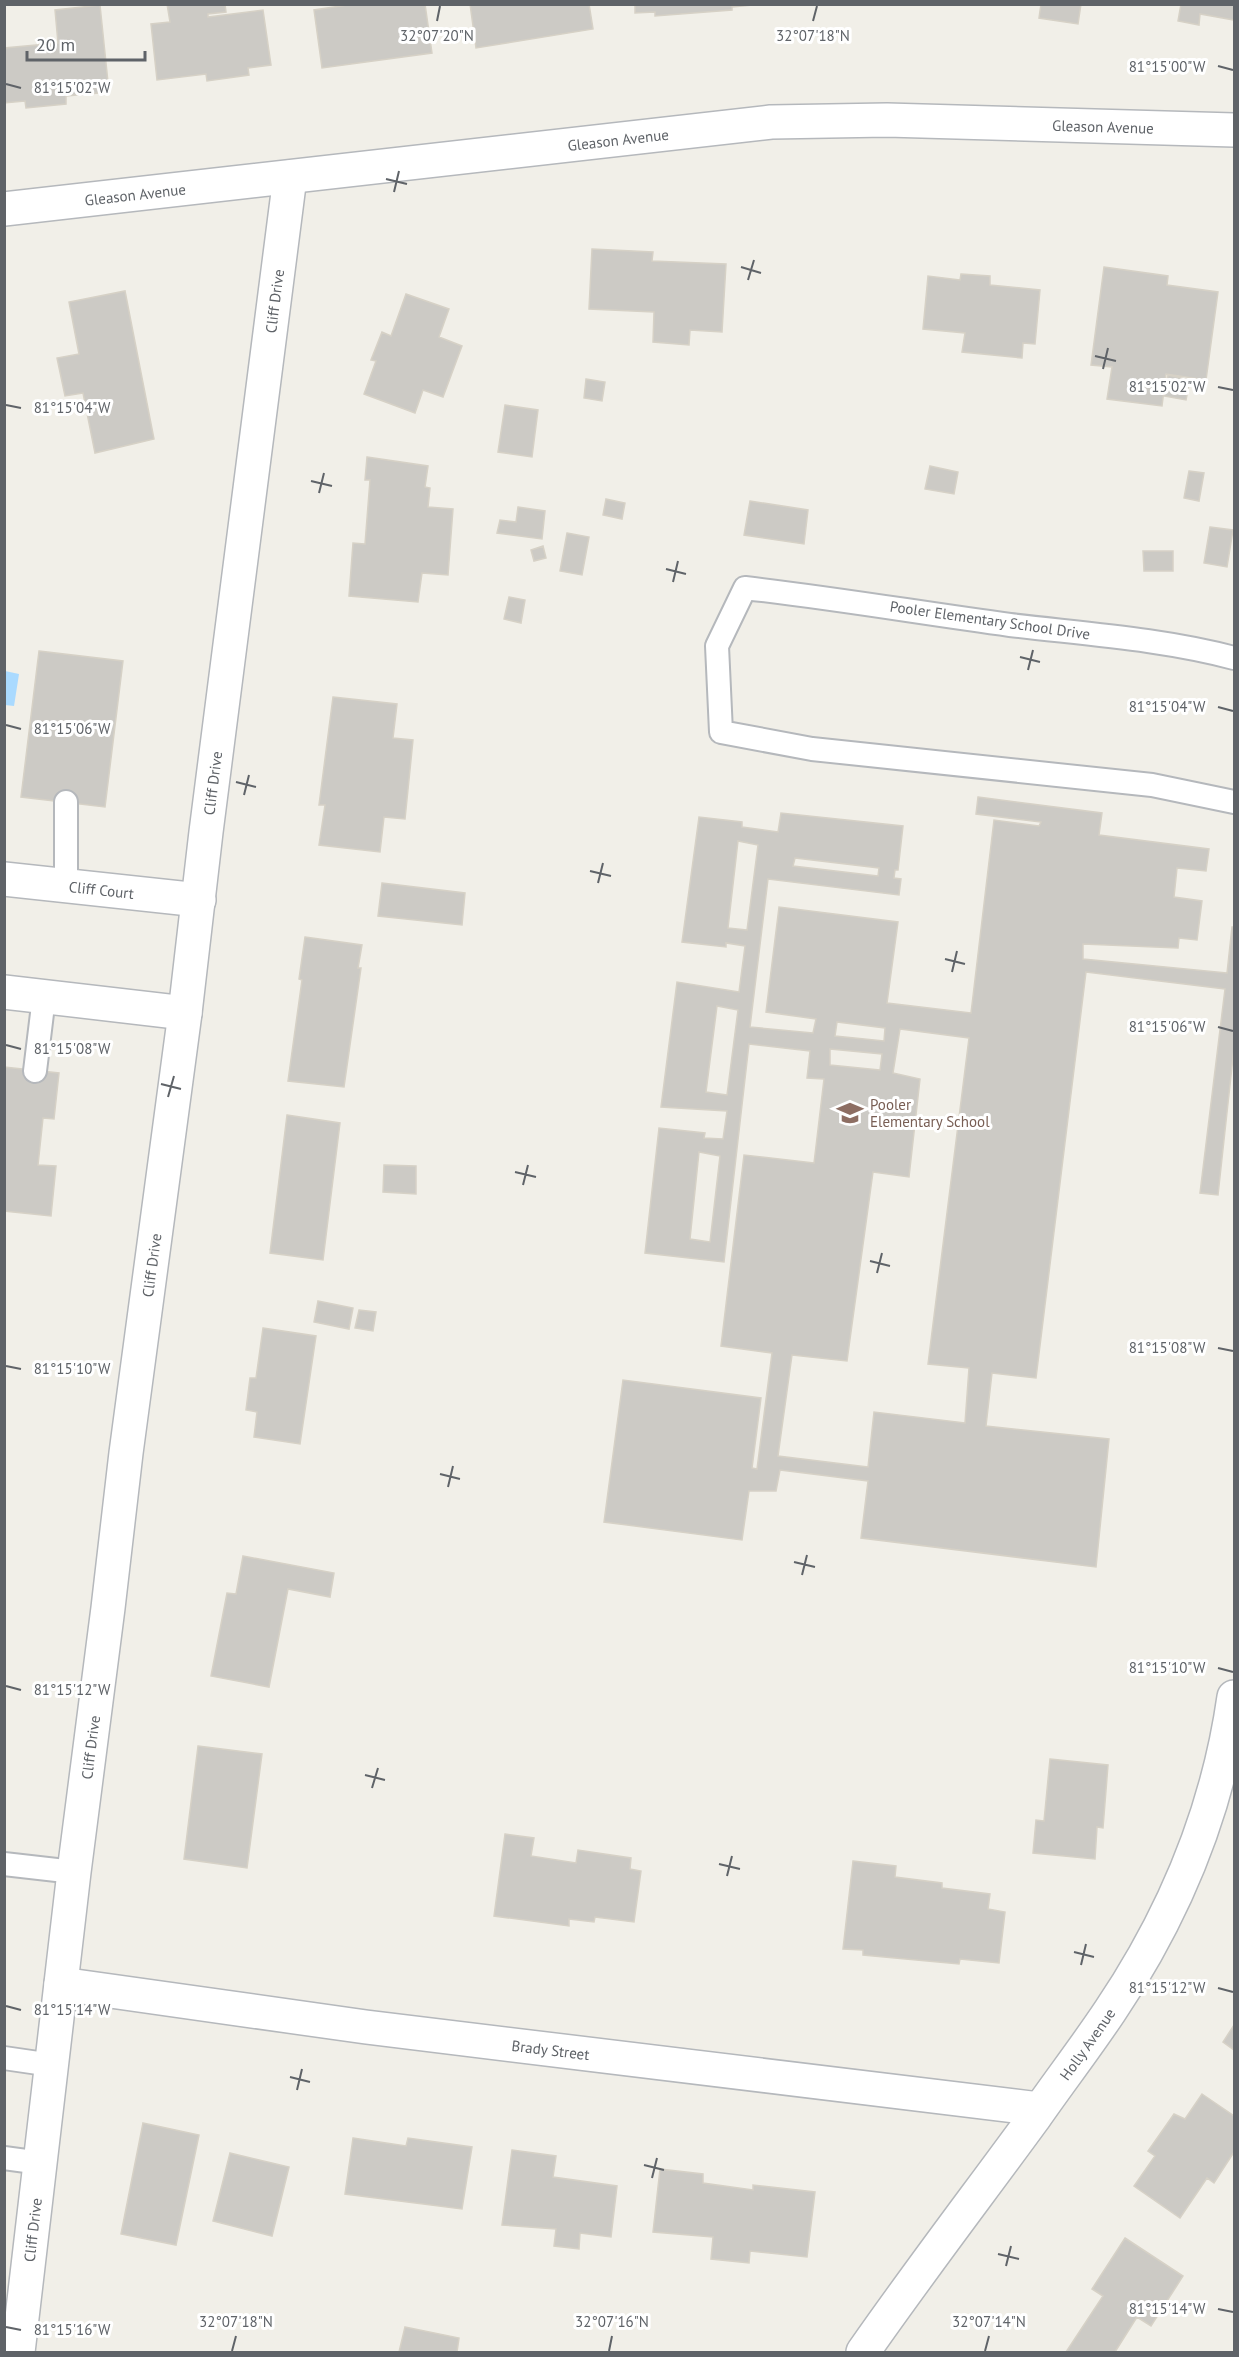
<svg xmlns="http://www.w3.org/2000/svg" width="1239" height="2357" viewBox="0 0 1239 2357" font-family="'PT Sans',sans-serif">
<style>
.water{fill:#aadaff}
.building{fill:#cccac5;stroke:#d6d1c6;stroke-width:1.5;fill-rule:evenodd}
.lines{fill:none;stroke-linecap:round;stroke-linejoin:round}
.lane-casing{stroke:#b5b8bc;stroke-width:26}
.street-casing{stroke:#b5b8bc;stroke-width:36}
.lane{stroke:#fff;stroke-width:22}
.street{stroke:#fff;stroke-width:33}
.ticks{fill:none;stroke:#5f6368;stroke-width:2}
.labels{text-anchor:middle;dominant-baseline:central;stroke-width:6;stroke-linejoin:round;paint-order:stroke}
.street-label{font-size:15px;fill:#5f6368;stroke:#fff}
.education-label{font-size:15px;fill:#785e54;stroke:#fff;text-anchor:start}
.ticks-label{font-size:15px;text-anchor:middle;fill:#5f6368;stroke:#fff;stroke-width:6;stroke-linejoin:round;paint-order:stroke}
</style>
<rect width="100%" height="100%" fill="#f1efe8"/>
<path class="water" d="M5,671L19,674L14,706L5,705Z"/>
<path class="building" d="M167,4H225L226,12L208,14V17L263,10L271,65L248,68L249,75L207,81L206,74L157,80L151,24L170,22Z
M354,4H425L432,53L322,68L314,10Z
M470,4H589L593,29L476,48Z
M635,4H752V5L732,7V10L655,16V12L635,13Z
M1041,4H1081L1078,24L1039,18Z
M1181,4H1234V20L1200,14L1199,25L1178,21Z
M100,5L109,92L66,96V104L26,108L25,101L4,103V48L58,43L55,10Z
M592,249L653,252L652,261L726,264L722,332L690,330L689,345L653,342L654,312L589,309Z
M1104,267L1168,276L1167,285L1218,292L1206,380L1166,374L1162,406L1107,399L1112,367L1091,365Z
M961,274L990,276V285L1040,290L1035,344L1023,343L1022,358L962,352L965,333L923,329L928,276L960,280Z
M125,291L154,439L95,453L83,393L65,396L57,358L79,354L69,302Z
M406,294L449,309L439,337L462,346L443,397L423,390L415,413L364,394L376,361L371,360L382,332L391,336Z
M1168,375L1190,380L1186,400L1164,396Z
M586,379L605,382L602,401L584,398Z
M505,405L538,410L532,457L498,452Z
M367,457L428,466L425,487L430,488L428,507L453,509L448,575L422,573L418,602L349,596L353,543L365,544L370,480H365Z
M930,466L958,472L954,494L925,489Z
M1189,471L1204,473L1199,501L1184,498Z
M606,499L625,503L622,519L603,515Z
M750,501L808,510L804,544L744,535Z
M518,507L545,511L542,539L497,533L500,520L516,522Z
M1210,527L1233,530L1227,567L1204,563Z
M567,533L589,537L582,575L560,571Z
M543,546L546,558L534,561L531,550Z
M1143,551H1173V571H1144Z
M509,597L525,600L521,623L504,619Z
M39,651L123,661L105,807L21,797Z
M333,697L397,704L393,738L413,740L405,819L384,817L380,852L319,845L325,805H319Z
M978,797L1102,813L1099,835L1209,849L1206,871L1177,868L1174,897L1202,901L1197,940L1179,938L1178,948L1083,944V959L1227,973L1232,927H1234V1048L1218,1195L1200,1193L1225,989L1086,972L1036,1378L992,1373L986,1426L1109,1439L1096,1567L861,1538L868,1481L780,1470L776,1491H749L742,1540L604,1522L623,1380L761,1398L752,1468L757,1469L772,1353L721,1346L744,1155L814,1163L824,1079L807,1078L810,1051L749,1044L724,1262L645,1253L659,1128L705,1133L704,1138L723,1139L727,1111L661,1107L677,982L739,992L745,946L726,943V947L682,942L699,817L742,822V827L778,832L781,813L903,826L898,870H895L894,878L901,879L899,895L768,879L750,1027L813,1033L816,1019L766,1012L779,907L898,922L887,1003L971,1013L994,820L1039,826L1041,822L976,814ZM738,841L758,845L747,930L728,928ZM795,858L879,868L878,876L793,866ZM717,1006L738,1010L727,1095L706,1092ZM837,1022L885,1028L884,1041L835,1036ZM900,1029L969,1038L928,1364L969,1368L965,1423L874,1412L868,1467L778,1456L792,1355L847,1361L873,1172L909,1177L920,1079L893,1073ZM830,1049L882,1054L880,1070L830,1065ZM699,1152L720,1156L710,1242L690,1239Z
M382,883L465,893L462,925L378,916Z
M305,937L362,945L358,968H361L344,1087L288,1081L302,980L299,979Z
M4,1067L59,1073L54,1119L43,1118L38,1165L56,1166L51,1216L4,1211Z
M287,1115L340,1123L323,1260L270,1253Z
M384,1165L416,1166V1194L383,1192Z
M318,1301L353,1308L349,1329L314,1322Z
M359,1310L376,1312L373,1331L355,1328Z
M263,1328L316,1336L300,1444L254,1437L257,1412L246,1410L250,1378H256Z
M243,1556L334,1573L330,1597L288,1589L269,1687L211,1676L227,1593L236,1594Z
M198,1746L262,1754L247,1868L184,1859Z
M1050,1759L1108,1765L1103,1828L1097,1827L1095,1859L1033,1853L1036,1820L1044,1821Z
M505,1834L534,1838L531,1856L576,1863L578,1850L631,1858L630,1869L641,1871L634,1922L595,1917L594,1922L569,1919V1926L494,1916Z
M853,1861L896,1866L895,1877L942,1883V1888L990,1894L988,1909L1005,1912L999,1963L960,1959L959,1964L863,1955V1950L843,1949Z
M1234,2025V2050L1223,2042Z
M1202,2094L1234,2116V2152L1214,2183L1207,2178L1180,2218L1134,2186L1155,2156L1148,2151L1174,2114L1185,2119Z
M143,2123L199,2135L176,2245L121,2234Z
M353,2138L406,2146L408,2138L472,2147L462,2209L345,2194Z
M512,2150L556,2156L553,2177L617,2186L611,2237L580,2233L579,2249L554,2246L556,2229L502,2225Z
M230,2153L289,2167L272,2236L213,2221Z
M660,2169L703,2174V2183L753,2190V2185L815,2192L807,2257L750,2251L749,2263L711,2259L713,2237L653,2232Z
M1125,2238L1183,2276L1151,2326L1137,2317L1115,2352H1066L1103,2296L1092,2289Z
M405,2327L459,2338L457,2352H399Z"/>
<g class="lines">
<g class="lane-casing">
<path id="lane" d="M1234,658C1162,639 1085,634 1010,625C921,613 833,598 745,588L717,646L721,732L812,749L1152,785L1234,802
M66,802V886
M35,1071L44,997
M4,1864L74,1872
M4,2058L52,2065
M4,2158L41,2163"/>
</g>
<g class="street-casing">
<g id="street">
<path id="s1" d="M4,209L771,122L887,120L1234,130"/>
<path id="s2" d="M4,879L199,900"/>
<path d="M4,992L185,1013"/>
<path id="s3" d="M61,1984L366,2027L1039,2109"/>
<path id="s4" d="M18,2352L74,1872L108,1608L126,1453L185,1013L206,832L290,177"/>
<path id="s5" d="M863,2352C918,2273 977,2196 1034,2118C1059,2082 1086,2047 1110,2011C1174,1916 1218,1810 1234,1697"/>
</g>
</g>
<use href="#lane" class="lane"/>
<use href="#street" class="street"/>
</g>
<path class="ticks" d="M437,21L440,6M813,21L817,6M1218,66L1233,70M6,84L21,88M386,179L407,184M394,192L399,171M741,267L761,273M748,280L754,260M1095,356L1116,361M1103,369L1108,348M1218,387L1233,390M6,405L21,408M311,481L332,486M319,493L324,473M666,569L686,574M673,582L678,561M1020,657L1040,662M1028,670L1033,650M1218,707L1233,711M6,725L21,729M236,782L256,787M244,795L249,775M590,871L611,876M598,883L603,863M945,959L965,964M952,972L957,951M1218,1027L1233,1031M6,1045L21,1049M161,1084L181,1089M168,1097L174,1076M515,1172L536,1177M523,1185L528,1165M870,1261L890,1266M877,1273L882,1253M1218,1348L1233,1351M6,1366L21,1369M440,1474L460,1479M448,1487L453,1466M794,1562L815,1567M802,1575L807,1555M1218,1668L1233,1672M6,1686L21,1690M365,1775L385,1780M372,1788L378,1768M719,1864L740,1869M727,1876L732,1856M1074,1952L1094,1957M1081,1965L1086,1944M1218,1988L1233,1992M6,2006L21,2010M290,2077L310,2082M297,2090L302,2069M644,2165L664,2170M652,2178L657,2158M998,2254L1019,2259M1006,2266L1011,2246M1218,2309L1233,2312M6,2327L21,2330M232,2351L236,2336M609,2351L612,2336M985,2351L989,2336"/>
<defs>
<g id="school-bare" transform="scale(2.07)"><path d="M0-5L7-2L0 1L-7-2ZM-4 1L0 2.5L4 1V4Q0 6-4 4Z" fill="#8d6e63" stroke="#fff" stroke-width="2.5" paint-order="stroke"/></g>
</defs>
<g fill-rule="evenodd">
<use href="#school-bare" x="850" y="1113"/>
</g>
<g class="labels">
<g class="street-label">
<text stroke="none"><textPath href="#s1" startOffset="1104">Gleason Avenue</textPath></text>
<text stroke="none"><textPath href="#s1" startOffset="618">Gleason Avenue</textPath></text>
<text stroke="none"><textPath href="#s1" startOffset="132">Gleason Avenue</textPath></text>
<text stroke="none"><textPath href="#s4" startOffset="2067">Cliff Drive</textPath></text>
<text transform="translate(990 620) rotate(8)">Pooler Elementary School Drive</text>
<text stroke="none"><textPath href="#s4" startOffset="1581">Cliff Drive</textPath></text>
<text stroke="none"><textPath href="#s2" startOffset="98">Cliff Court</textPath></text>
<text stroke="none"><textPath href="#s4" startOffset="1095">Cliff Drive</textPath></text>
<text stroke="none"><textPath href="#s4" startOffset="609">Cliff Drive</textPath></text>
<text stroke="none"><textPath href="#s5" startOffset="381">Holly Avenue</textPath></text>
<text stroke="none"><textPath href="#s3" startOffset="494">Brady Street</textPath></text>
<text stroke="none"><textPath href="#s4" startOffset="123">Cliff Drive</textPath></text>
</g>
<g class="education-label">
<text x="870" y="1104">Pooler<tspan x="870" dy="17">Elementary School</tspan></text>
</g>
</g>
<g class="ticks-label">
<text x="437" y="41">32°07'20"N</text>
<text x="813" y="41">32°07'18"N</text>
<text x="1167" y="72">81°15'00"W</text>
<text x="72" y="93">81°15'02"W</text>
<text x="1167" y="392">81°15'02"W</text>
<text x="72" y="413">81°15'04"W</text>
<text x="1167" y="712">81°15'04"W</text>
<text x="72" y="734">81°15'06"W</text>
<text x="1167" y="1032">81°15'06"W</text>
<text x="72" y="1054">81°15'08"W</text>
<text x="1167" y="1353">81°15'08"W</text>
<text x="72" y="1374">81°15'10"W</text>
<text x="1167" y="1673">81°15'10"W</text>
<text x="72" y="1695">81°15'12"W</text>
<text x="1167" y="1993">81°15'12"W</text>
<text x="72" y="2015">81°15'14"W</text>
<text x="1167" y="2314">81°15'14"W</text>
<text x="236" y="2327">32°07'18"N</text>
<text x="612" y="2327">32°07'16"N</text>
<text x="989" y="2327">32°07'14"N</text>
<text x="72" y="2335">81°15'16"W</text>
</g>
<rect width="1239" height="2357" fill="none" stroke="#5f6368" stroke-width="12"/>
<path d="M27 51v9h118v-9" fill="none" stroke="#5f6368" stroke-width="3"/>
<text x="36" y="51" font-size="18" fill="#5f6368" stroke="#ffffff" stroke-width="4.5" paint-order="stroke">20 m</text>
</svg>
